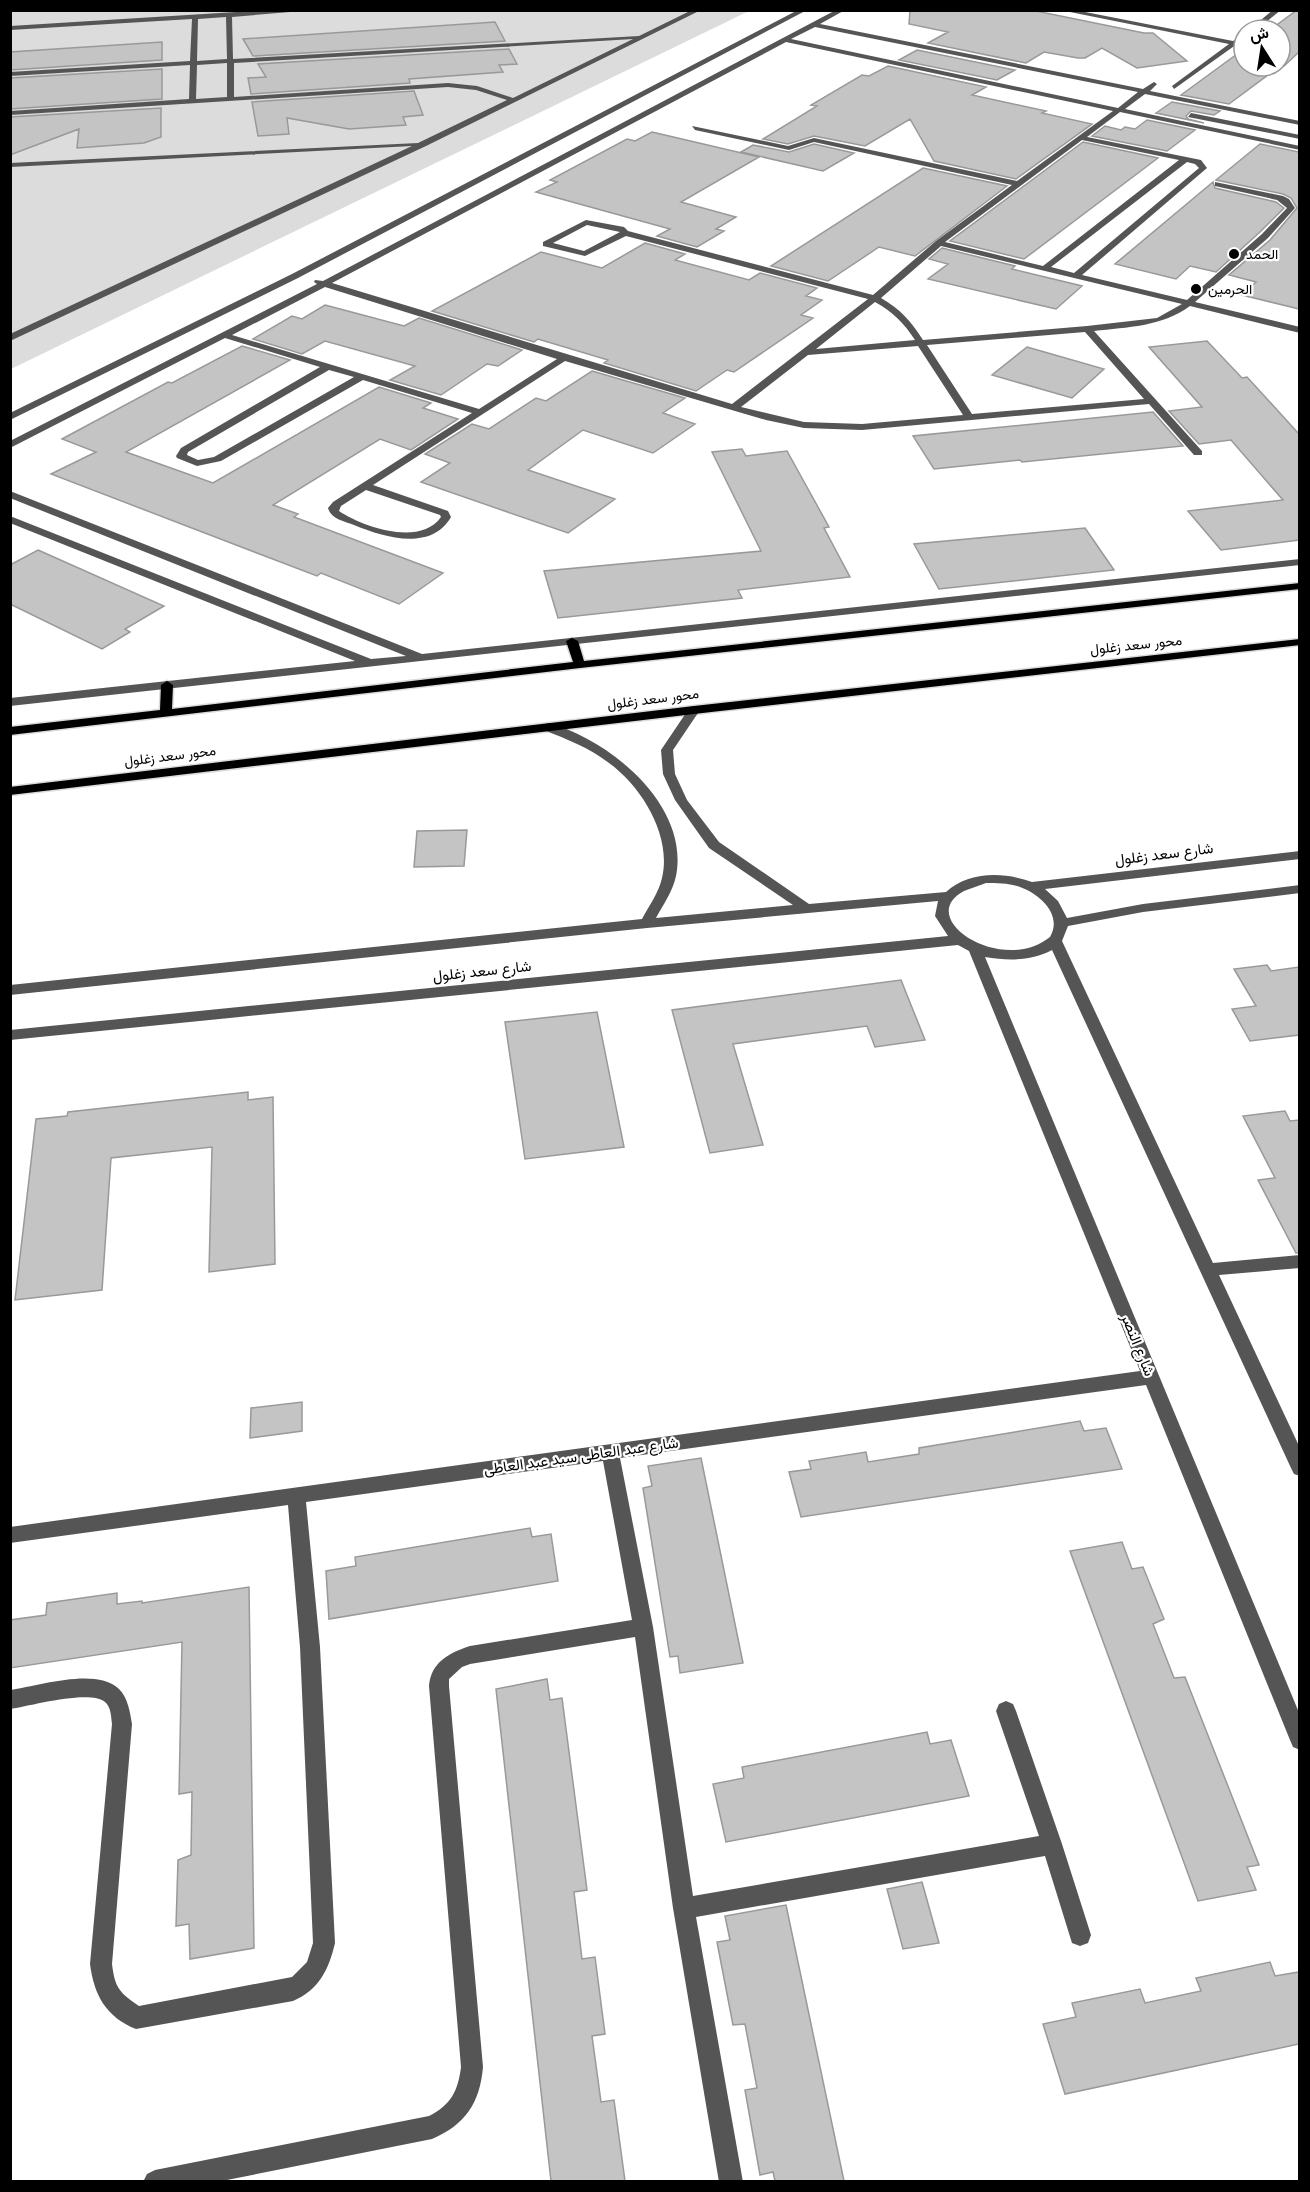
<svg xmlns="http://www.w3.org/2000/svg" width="1310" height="2192" viewBox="0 0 1310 2192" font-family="'Nunito Sans',Vazirmatn,sans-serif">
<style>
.green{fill:#dcdcdc}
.building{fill:#c4c4c4;stroke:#999;stroke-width:1.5}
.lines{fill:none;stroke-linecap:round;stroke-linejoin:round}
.major-casing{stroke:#dbdbdb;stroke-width:3}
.minor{fill:#555;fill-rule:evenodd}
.major{fill:#000;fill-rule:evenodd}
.poi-dot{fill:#000;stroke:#fff;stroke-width:2}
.labels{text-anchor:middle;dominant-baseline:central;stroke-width:4.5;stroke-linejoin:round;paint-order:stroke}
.far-poi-label{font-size:14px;fill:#000;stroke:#fff;text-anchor:start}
.far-street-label{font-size:14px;fill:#000;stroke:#fff}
.street-label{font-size:15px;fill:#000;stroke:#fff}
</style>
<rect width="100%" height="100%" fill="#fff"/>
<path class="green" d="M11,11H749L11,369Z"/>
<path class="building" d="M910,10H1031L1144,33H1153L1187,61L1137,68L1102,48L1085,58H1078L1044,52L1026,63L928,43L948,32L909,24Z
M1297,10H1299V52L1284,66H1280V30H1270Z
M495,22L505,41L253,56L243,39Z
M162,42V60L10,70V52Z
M509,49L517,64L499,65L503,72L409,79L410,83L251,94L248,78L266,77L258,64Z
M1244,49V66H1280L1229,104L1181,95Z
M917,50L1015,70L997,80L899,60Z
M888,66L986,87L972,95L1046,111L1042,113L1092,124L1016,179L934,161L910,119L865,146L814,136L788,144L763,139L817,106L811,105L862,75L869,76Z
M162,69V99L10,109V78Z
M414,91L423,115L403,117L406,125L349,129L287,118L289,134L258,136L252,102Z
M1172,102L1220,111L1214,115L1191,111L1186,116L1188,119L1204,123L1156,113Z
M161,108V137L144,143L77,148L79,129L10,155V117Z
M1147,120L1195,130L1167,151L1092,136L1105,126L1121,130L1125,127L1135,129Z
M652,132L759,157L681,202L736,217L716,229L724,231L697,247L657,236L670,229L536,192L557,182L550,180L627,139L635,141Z
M1083,142L1158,158L1024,259L950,241Z
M814,144L854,153L823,171L741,152L753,145L789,152Z
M1260,144L1299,152V309L1242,295L1256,282L1229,275L1270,240L1297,208L1291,198L1283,194L1216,180Z
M923,168L1007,186L915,256L879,247L828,281L771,266Z
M1213,182L1215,188L1276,202L1284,208L1260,232L1216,272L1190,266L1176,279L1115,264Z
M645,243L685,254L675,260L749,280L760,273L817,288L806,296L822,300L801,315L813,318L734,372L727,370L696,391L604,363L608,360L538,339L534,342L432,311L541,252L602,268Z
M942,248L1015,266L1012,269L1082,286L1056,309L928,279L948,264L929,259Z
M325,305L404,326L419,318L522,350L498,366L487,364L441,395L390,380L415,366L325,341L302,354L253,339L292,316L302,319Z
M1207,341L1242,378L1247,377L1299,434V540L1221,550L1188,511L1283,500L1231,440L1199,444L1169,411L1202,407L1149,347Z
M242,346L290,360L126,452L213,483L379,387L431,403L423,408L458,419L411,450L380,439L273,505L298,514L294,517L443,573L399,604L321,573L317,576L51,474L96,452L62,439L168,382L172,383Z
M1027,347L1104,369L1072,398L992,375Z
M592,371L685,398L663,413L695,424L653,453L583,430L528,470L615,499L568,533L421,482L450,463L425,454L472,424L489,429L536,398L546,401Z
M1153,412L1183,446L1022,462L1020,460L934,469L913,436Z
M742,449L746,456L787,451L829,527L824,528L850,577L738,590L742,598L558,618L544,571L761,551L712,452Z
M1085,528L1114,570L939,589L914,544Z
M38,550L164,606L125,629L130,632L102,649L10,604V565Z
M467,830L464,866L414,867L417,831Z
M1267,965L1271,971L1299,967V1035L1250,1041L1232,1009L1256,1006L1234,969Z
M901,980L925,1040L875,1047L867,1026L733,1044L763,1145L710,1153L672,1010Z
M597,1012L624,1147L525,1159L505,1022Z
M248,1092V1100L273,1097L275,1264L209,1272L212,1147L111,1158L102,1290L15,1300L36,1119L67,1116L68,1112Z
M1285,1111L1290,1121L1299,1120V1253H1296L1258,1180L1275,1178L1243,1116Z
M302,1402V1431L250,1438L251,1408Z
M1080,1421L1084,1431L1106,1428L1122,1469L801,1517L789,1472L811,1469L809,1461L866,1452L868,1462L919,1454V1448Z
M701,1458L743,1663L680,1673L678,1656L670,1657L643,1488L652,1486L648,1466Z
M530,1528L532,1537L551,1534L558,1581L329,1619L326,1571L356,1566L355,1557Z
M1122,1542L1132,1569L1143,1567L1164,1619L1153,1624L1174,1678L1185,1677L1259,1865L1247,1867L1256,1890L1198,1901L1070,1551Z
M249,1587L254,1948L190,1959L189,1924L176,1926L178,1860L191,1855L192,1792L179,1794L182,1642L10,1668V1620L46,1615L47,1603L117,1593V1604L142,1601V1603Z
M547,1679L550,1700L562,1698L587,1890L574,1892L582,1959L595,1957L605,2034L592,2036L601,2102L614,2100L625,2181H551L496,1689Z
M927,1732L930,1744L951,1740L969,1796L726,1842L713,1784L744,1778L742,1767Z
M922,1882L939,1943L903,1949L887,1889Z
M786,1905L844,2181H775L773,2172L760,2175L745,2090L757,2088L745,2024L733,2025L717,1942L730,1940L725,1916Z
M1270,1962L1275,1976L1299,1972V2044L1065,2094L1043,2024L1076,2017L1072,2003L1140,1989L1145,2003L1201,1991L1196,1978Z"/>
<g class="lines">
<g class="major-casing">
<path id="major" d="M1300,583V589L580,668L10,735V727L160,710L161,685L167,681L173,685L172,709L573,662L566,641L572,638L578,641L584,661Z
M1300,639V645L694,714L10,795V787L694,706Z"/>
</g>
<path class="minor" d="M270,10H314L232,17L233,59L639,36L692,10H701L426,146L10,341V334L412,146L10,167V163L418,143L507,100L476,90L448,87L10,115V111L189,99L190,65L10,76V72L190,61L192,19L10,30V26ZM226,17L227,59L197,61L198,19ZM633,39L513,98L477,86L448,83L234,97V63ZM227,63V97L196,99L197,65Z
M798,10H807L298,278L10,420V413L292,274Z
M836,10H845L820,24L1143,89L1154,82L1157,84L1150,91L1300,121V125L1145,94L1125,109L1300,146V150L1120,112L1087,137L1201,160L1207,168L1082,275L1187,300L1262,234L1287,208L1277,200L1215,186V182L1283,196L1289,199L1295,208L1268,238L1195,302L1300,327V333L1190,306C1161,327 1128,327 1094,331L1202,451V455H1194L1149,404L862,430L804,428L766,420L565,361L373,485L448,511L451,517C431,552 383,537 354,525C344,521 331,519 328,508L333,502L472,413L363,380L221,461L197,466L177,458L176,456L181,448L320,367L225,338L10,448V441L317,284L314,282L315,280L323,281ZM815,27L1138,92L1118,108L791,39ZM786,42L1113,111L1017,181L814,138L788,146L692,126L695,130L789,150L814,142L1012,185L936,241L873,295L628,231L624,227L586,220L543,242V246L585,256L626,236L868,299L732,404L332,283ZM1082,140L1179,160L1043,266L945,242ZM1187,162L1195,164L1199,168L1074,273L1051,267ZM587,225L620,232L584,251L553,243ZM941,246L1182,304L1157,318L1087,326L923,340C911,321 900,309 881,298ZM325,287L557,359L479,409L232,335ZM875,302C893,312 904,323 915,340L816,349ZM1085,332L1144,399L972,414L927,345ZM918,346L963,415L862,424L804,422L741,407L808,355ZM329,370L354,377L214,457L198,460L187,455L188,452ZM366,490L440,515L441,517C420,547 363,527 339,511L341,506Z
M1060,10H1075L1233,41L1244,34V39L1174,89L1172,86L1229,44Z
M1273,10H1281L1256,30H1249Z
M1191,113L1300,135V139L1188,117Z
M10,491L422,654L1300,559V565L10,706V698L355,661L10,523V516L371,659L406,656L10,498Z
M694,706L700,710L673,750L675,774L687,800L719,842L809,904L946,892C969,871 1004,872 1032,882L1300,851V859L1045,889L1058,901L1067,918L1143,904L1300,885V893L1143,912L1068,926L1062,941L1213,1263L1300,1255V1268L1219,1275L1300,1448V1476L1294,1474L1291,1468L1052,950C1031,961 1009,961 985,957L1300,1715V1750L1293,1747L1290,1740L1146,1385L620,1458L653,1627L693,1896L1039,1836L996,1711L999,1704L1006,1701L1013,1704L1016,1711L1062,1844L1091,1935L1088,1943L1080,1946L1072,1943L1045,1856L696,1917L743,2182H719L673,1908L635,1637L470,1664L462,1667L449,1679V1686L483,2067C480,2103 465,2125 432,2139L217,2182H143L147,2174L155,2170L429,2116C451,2105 458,2091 461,2067L429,1686C431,1662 449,1653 470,1646L632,1620L603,1461L306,1502L320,1647L335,1943C329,1969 319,1990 293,2001L136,2029C106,2017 94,1995 90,1964L112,1724C111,1716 111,1707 105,1702C90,1689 30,1706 10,1709V1690C39,1686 96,1667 119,1689C128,1698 130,1712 132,1724L112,1964C115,1988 119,1992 139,2006L292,1977L307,1962L313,1943L300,1647L288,1505L10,1543V1527L1140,1371L969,951L958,945L10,1040V1030L948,936L935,916L938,901L647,928L10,995V985L642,919C649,906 659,892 662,878C672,836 642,787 609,763C590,748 566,739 544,730L542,727L548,723C609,739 690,805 676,876C673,891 663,905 656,918L793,905L709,848L675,800L663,774L661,750L690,707ZM986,883C997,883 1009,883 1020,887C1040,894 1063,915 1050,937C1002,976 913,918 964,891C971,888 979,886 986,883Z"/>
<use href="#major" class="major"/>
</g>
<g class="poi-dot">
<circle cx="1234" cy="254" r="6"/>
<circle cx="1196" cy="289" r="6"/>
</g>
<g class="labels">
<g class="far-poi-label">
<text x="1246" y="254">الحمد</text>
<text x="1208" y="289">الحرمين</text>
</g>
<g class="far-street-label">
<text transform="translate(1136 645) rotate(-6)">محور سعد زغلول</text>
<text transform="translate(653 699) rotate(-7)">محور سعد زغلول</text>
<text transform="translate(170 756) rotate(-7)">محور سعد زغلول</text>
</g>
<g class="street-label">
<text transform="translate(1164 854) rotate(-7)">شارع سعد زغلول</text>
<text transform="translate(482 971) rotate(-6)">شارع سعد زغلول</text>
<text transform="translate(1138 1345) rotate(68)">شارع النصر</text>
<text transform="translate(581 1456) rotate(-8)">شارع عبد العاطى سيد عبد العاطى</text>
</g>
</g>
<rect width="1310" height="2192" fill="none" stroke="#000000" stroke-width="24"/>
<g transform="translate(1262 48) rotate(348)"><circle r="28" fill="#ffffff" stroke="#999999" stroke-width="1.5"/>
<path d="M0-4.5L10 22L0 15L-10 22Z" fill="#000000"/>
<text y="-9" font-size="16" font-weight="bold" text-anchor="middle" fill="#000000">ش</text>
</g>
</svg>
